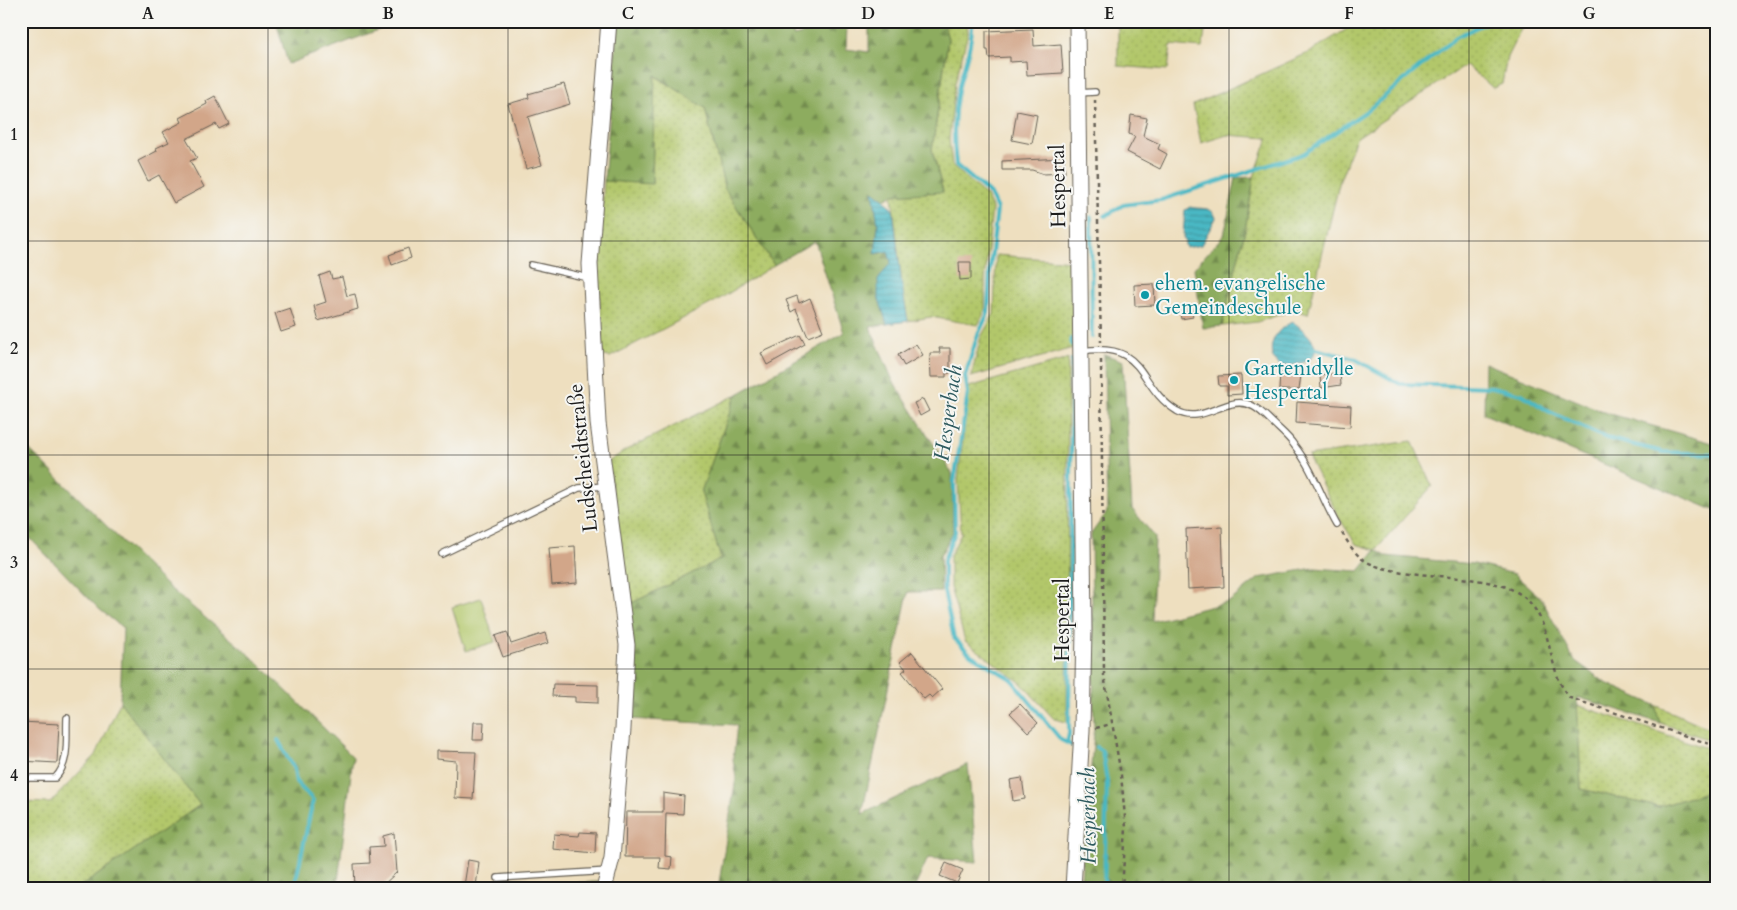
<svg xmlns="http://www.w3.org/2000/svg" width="1737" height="910" viewBox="0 0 1737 910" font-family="Cardo,serif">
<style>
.grass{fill:url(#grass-dots);stroke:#677244}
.forest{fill:url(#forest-firs);stroke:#54643e}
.garden{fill:#b2c76b;stroke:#677244}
.water{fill:url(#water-rules);stroke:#336a70}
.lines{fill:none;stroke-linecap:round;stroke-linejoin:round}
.stream{stroke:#4ab8c4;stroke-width:4}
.building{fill:#d2a689}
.lane-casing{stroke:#666055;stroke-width:8}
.secondary-casing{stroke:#666055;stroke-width:17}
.path{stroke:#666055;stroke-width:2.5;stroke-dasharray:4 4;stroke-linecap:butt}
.lane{stroke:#fff;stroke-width:5.5}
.secondary{stroke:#fff;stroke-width:15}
.grid{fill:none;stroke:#1c1c1c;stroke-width:1;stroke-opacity:0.55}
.culture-dot{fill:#0f9aa8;stroke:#f6f6f2;stroke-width:2}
.labels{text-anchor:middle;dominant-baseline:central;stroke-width:4;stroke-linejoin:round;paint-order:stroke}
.street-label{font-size:21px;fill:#1c1c1c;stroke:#f6f6f2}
.culture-label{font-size:21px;fill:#0d838f;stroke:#f6f6f2;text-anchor:start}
.water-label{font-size:22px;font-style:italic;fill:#2e5a5f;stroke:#f6f6f2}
.neatline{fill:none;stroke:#1c1c1c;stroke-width:2}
.grid-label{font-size:16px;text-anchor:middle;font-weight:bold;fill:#1c1c1c}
</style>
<defs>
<pattern id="grass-dots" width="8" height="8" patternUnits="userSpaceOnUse" patternTransform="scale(1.25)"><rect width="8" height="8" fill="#b2c76b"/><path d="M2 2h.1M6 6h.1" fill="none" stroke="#98aa5c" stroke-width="1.8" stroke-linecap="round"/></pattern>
<pattern id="forest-firs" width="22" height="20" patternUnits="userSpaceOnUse" patternTransform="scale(1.25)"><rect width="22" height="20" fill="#8dac5f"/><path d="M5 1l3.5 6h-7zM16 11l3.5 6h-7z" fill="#728b4e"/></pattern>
<pattern id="water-rules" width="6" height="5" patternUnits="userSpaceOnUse" patternTransform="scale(1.25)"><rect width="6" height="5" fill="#4ab8c4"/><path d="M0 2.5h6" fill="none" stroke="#3d959e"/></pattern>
</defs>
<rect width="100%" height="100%" fill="#f6f6f2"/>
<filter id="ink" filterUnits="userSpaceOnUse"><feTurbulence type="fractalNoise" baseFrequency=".02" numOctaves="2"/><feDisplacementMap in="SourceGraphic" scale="10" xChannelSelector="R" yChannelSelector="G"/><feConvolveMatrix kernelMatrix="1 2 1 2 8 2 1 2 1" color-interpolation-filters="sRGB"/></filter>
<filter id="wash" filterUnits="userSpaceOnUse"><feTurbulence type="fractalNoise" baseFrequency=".0096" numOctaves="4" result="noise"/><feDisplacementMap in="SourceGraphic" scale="20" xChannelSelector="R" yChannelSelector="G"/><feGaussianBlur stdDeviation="1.12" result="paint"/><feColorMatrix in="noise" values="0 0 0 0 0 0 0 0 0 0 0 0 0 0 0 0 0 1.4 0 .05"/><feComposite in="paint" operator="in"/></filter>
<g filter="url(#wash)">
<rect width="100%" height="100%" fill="#eedfbf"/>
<path class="grass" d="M943,21H967L968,33L955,83L949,139L952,165L986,196L992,208L985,279V311L978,325L931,317L908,321L902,286L892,195L943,191L932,150L948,40Z
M1118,21H1207L1202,48L1171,45L1168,70L1118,66Z
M1360,21H1525L1507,57L1502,84L1493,88L1466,65L1356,138L1340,180L1308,314L1294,310L1257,322L1222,326L1245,230L1254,177L1268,138L1227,135L1201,143L1193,105L1308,53Z
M654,75L705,108L725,189L774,265L718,300L610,357L603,356L598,277L604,181L652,183Z
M996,255L1072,261L1073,348L971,377L981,337L994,314Z
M1068,359L1067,722L1054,719L1020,682L965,641L950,587V555L961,534L958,480L969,387Z
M736,395L701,492L721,559L630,604L608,462L626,450Z
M1412,441L1432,486L1376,550L1356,544L1339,518L1308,456Z
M120,702L200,805L77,889H21V802L50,803L96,755Z
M1577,705L1716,751V789L1658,807L1581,789Z
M1655,705L1716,731V742L1660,723Z"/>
<path class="forest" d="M276,21H402L288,64Z
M618,21H796L793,36L847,25L846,49L869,52V21H943L948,39L932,150L943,192L892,195L884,199L874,192L878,225L875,254L888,251L891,262L878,296L887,324L870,327L893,381L952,473L953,532L940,556L941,592H908L862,814L968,764L977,862L928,858L914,889H718L736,778L733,760L737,725L630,719L634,663L630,604L721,559L701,492L736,395L844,333L815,241L774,265L725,189L705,108L655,75L652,184L604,181Z
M1254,177L1245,230L1222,326L1203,328L1194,268L1224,235L1236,178Z
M1104,354L1123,361L1132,509L1155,537L1152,621L1229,602L1259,578L1314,568L1359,571L1376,550L1386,556L1474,564L1514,574L1541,598L1574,660L1606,683L1655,705L1660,723L1577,697L1581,789L1658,807L1716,789V889H1080L1094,733L1091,534L1107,512Z
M1485,363L1607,413L1716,444V511L1484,414Z
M21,441L166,585L251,656L353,757L337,889H77L200,805L120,702L123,628L99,609L21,529Z
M599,882L596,889H520L530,884Z"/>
<path class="garden" d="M481,598L495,642L466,651L452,607Z"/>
<path class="water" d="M873,191L884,199L893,210L902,286L908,321L887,324L878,296V280L891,262L888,251L875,254L878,225Z
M1190,207C1201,210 1212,205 1216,218L1201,245L1186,248L1183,236L1185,210Z
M1293,322C1327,346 1321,365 1280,366C1262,352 1275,328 1293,322Z"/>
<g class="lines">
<path class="stream" d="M972,21C973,44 964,64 959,86C953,112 953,139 956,165L990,194L997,209L990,270L988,313L977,337L965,376L968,393L954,482L955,532L944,560V591L954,638L971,655L1011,679L1061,740L1071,745
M1105,216L1123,205L1161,200L1303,154L1368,110L1456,37L1490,21
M1091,217L1092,337
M1071,339L1072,345
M1312,348L1355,359L1400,384L1492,387L1522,394L1548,411L1606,438L1663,452L1716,454
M278,740L294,769L296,782L313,800L294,889
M1067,743L1069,734L1072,360
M1096,747L1102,751L1107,781L1104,889"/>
</g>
<g id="blocks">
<path class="building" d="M1033,29L1034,46L1061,44L1063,73L1027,75L1026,61L1010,62V57L989,58L988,50H986V31Z
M564,84L570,104L528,117L542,165L526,169L508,104L529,98L528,94Z
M215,96L229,124L219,129L216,124L186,139L197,158L190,161L204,187L174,203L159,175L148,181L138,161L157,151L156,148L169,142L163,132L182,122L180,118L207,104L206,101Z
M1017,111L1037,115L1032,144L1012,140Z
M1131,115L1147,118L1143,136L1160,144L1158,149L1167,154L1160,169L1127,152L1135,137L1129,134Z
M1064,158L1065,173L1044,174L1032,170H1002V161Z
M408,248L411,258L392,265L389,255Z
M959,262H971V279L960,280Z
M330,272L332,279L342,277L347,296L355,294L358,309L318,321L314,306L326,302L319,276Z
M1154,284L1155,305L1135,306L1134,285Z
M797,296L799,303L810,298L823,331L808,337L796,309L791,312L786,300Z
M1191,306L1193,317L1181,319L1179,307Z
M290,308L296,327L281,332L275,313Z
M800,335L805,344L767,365L761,353Z
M916,344L923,355L904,366L898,355Z
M939,348H950V373H946V377H931L930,353H940Z
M1280,373L1301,375L1299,390H1279Z
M1340,373L1341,385L1321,388L1320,375Z
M1241,375L1242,394L1227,395V386H1219L1218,376Z
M923,399L929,411L920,416L914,403Z
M1297,402L1351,406L1350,427L1296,423Z
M1222,527L1224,587L1188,589L1186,529Z
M575,546L577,583L552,585L549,548Z
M507,632L511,644L545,633L548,643L503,657L495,636Z
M912,652L942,689L932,698L929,695L924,699L902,672L906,669L900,662Z
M553,684L598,685V703L575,702V697L552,696Z
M1020,704L1038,723L1028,732L1010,713Z
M21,722L59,724L57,763L21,761Z
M474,722H484L483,740H473Z
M436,751L476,752L473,799L455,798L456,761L436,759Z
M1022,778L1025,799L1013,801L1010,780Z
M663,793L684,796L683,814L666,813L665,856L672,857L671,869L659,868L660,857H625L626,812H663Z
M580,832L596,833L595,853L553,849L554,834L579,836Z
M394,833L397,872L379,889H355L354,864L370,863L369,847L384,846L383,836Z
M468,860L479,862L476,887L464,886Z
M946,863L963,870L957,883L940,876Z"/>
</g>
</g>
<g filter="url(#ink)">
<use href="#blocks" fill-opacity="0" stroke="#666055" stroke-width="1"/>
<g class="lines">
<g class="lane-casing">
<path id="lane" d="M1078,93L1095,92
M531,265L589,278
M1082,351C1148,341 1136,386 1177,411C1196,422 1213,408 1231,404C1250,399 1261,411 1273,423C1280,430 1289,437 1294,445C1313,469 1322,499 1337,525
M442,554L579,488L605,486
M21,778H55C70,763 66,739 67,718
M498,878L609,871"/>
</g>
<g class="secondary-casing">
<path id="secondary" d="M604,889L612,858L623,729L627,645L598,423L590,264L609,21
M1073,889L1082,730L1084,630L1077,21"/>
</g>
<path class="path" d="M1095,100L1101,342
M1101,360L1104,675L1121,775L1126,828L1122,889
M1342,533C1347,541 1353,551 1360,557C1386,581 1476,571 1513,590C1557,612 1543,668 1570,698L1716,746
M1096,728L1111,724"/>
<use href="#lane" class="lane"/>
<use href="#secondary" class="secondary"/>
</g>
</g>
<path class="grid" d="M268,21V889M508,21V889M748,21V889M989,21V889M1229,21V889M1469,21V889M21,241H1716M21,455H1716M21,669H1716"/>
<g class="culture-dot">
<circle cx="1145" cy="295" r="5"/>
<circle cx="1234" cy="380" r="5"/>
</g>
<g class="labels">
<g class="street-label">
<text transform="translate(1058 186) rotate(-91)">Hespertal</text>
<text transform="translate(583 458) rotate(-96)">Ludscheidtstraße</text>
<text transform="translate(1062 620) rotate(-90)">Hespertal</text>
</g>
<g class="culture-label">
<text x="1155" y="283">ehem. evangelische<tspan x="1155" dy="24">Gemeindeschule</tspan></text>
<text x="1244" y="368">Gartenidylle<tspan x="1244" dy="24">Hespertal</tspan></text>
</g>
<g class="water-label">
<text transform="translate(948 413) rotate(-82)">Hesperbach</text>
<text transform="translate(1088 816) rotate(-91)">Hesperbach</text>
</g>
</g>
<rect width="1737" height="910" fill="none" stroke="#f6f6f2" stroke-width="55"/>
<rect x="28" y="28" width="1682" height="854" class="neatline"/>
<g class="grid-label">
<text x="148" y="19">A</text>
<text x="388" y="19">B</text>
<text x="628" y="19">C</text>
<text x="868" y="19">D</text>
<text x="1109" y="19">E</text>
<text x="1349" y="19">F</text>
<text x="1589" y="19">G</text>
<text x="14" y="140">1</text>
<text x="14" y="354">2</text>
<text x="14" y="568">3</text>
<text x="14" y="781">4</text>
</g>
</svg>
